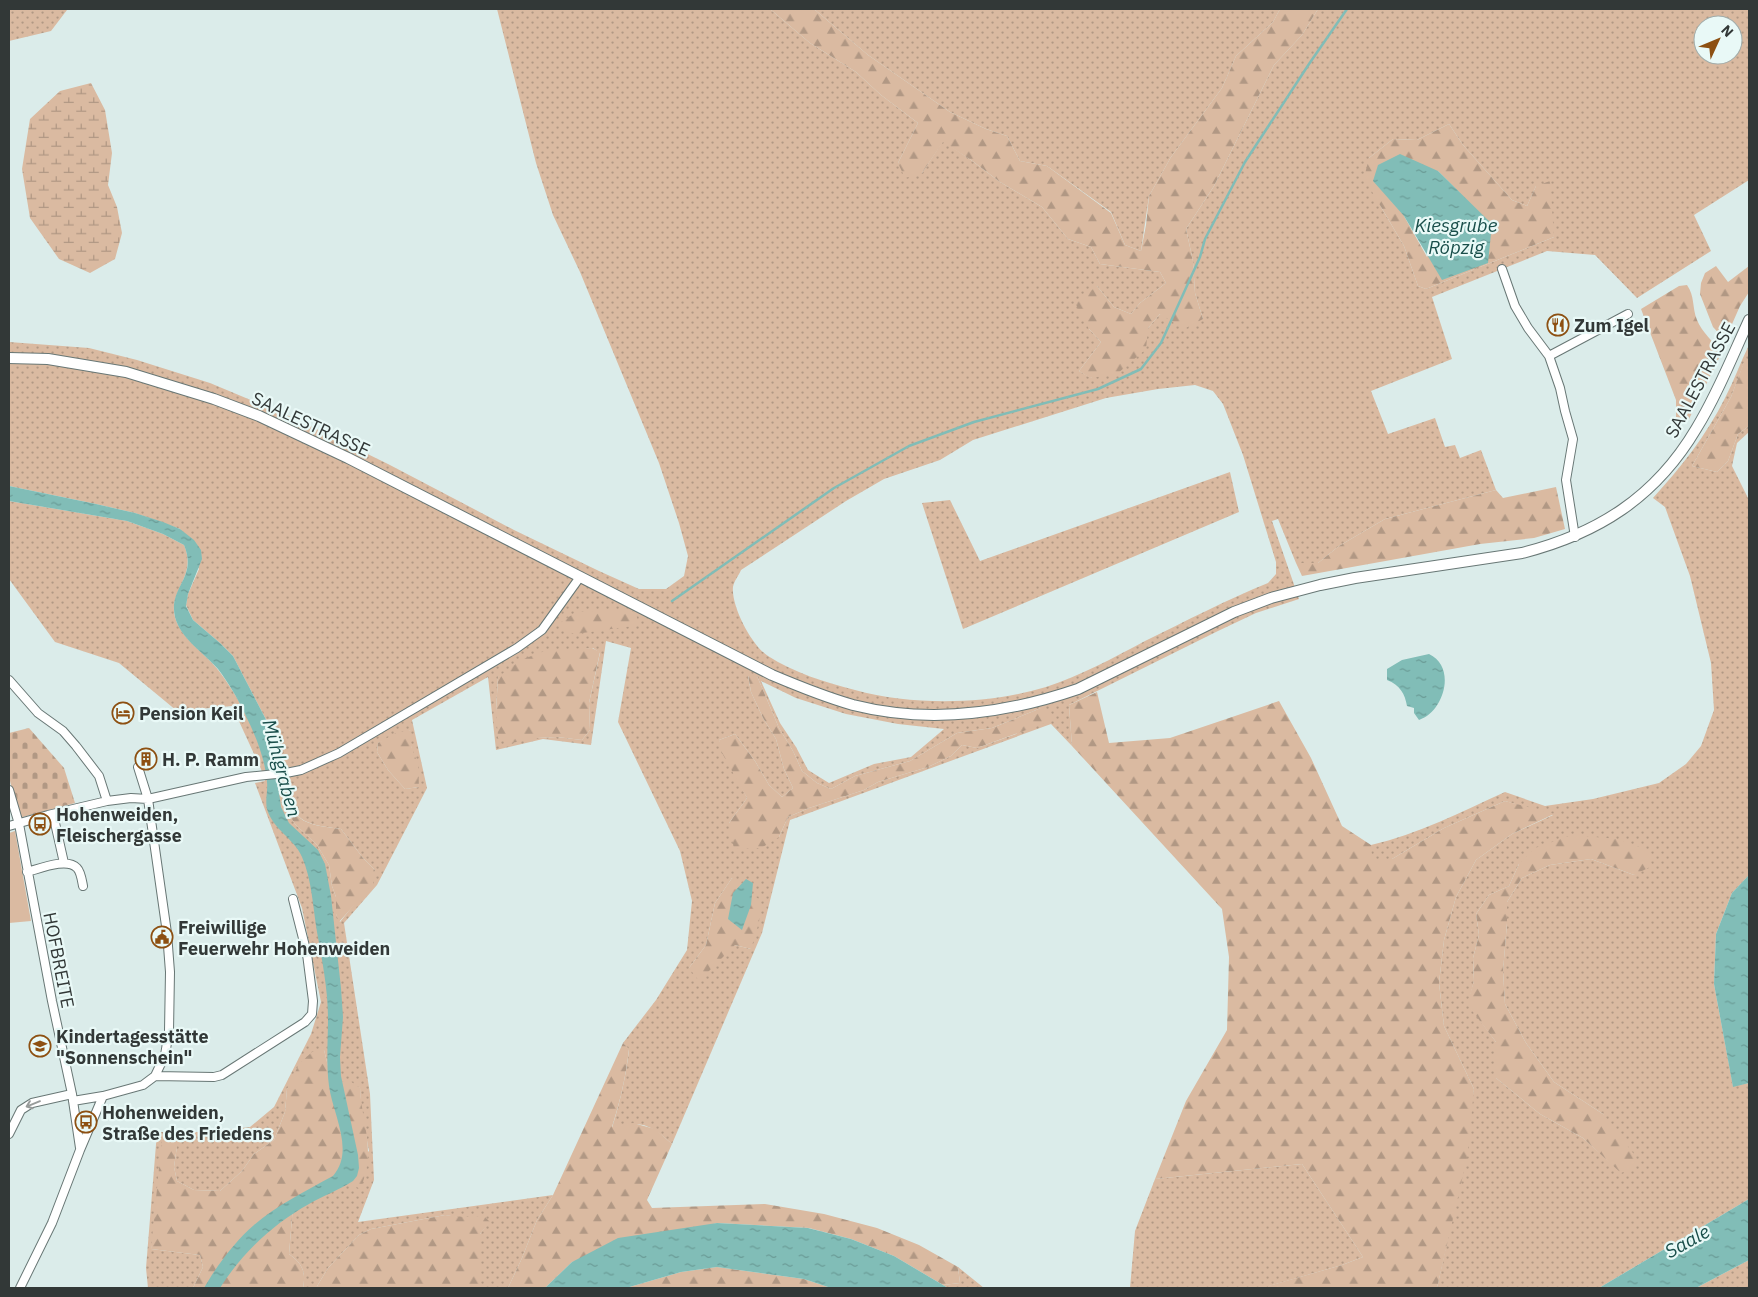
<svg xmlns="http://www.w3.org/2000/svg" width="1758" height="1297" viewBox="0 0 1758 1297" font-family="'IBM Plex Sans',sans-serif">
<style>
.grass{fill:url(#grass-dots);fill-rule:evenodd}
.forest{fill:url(#forest-firs);fill-rule:evenodd}
.wetland{fill:url(#wetland-marsh)}
.cemetery{fill:url(#cemetery-stones)}
.park{fill:#dabaa1}
.water{fill:url(#water-ripples)}
.lines{fill:none;stroke-linecap:round;stroke-linejoin:round}
.stream{stroke:#81bdb7;stroke-width:2.5}
.minor-casing{stroke:#687775;stroke-width:10}
.tertiary-casing{stroke:#687775;stroke-width:12}
.minor{stroke:#fff;stroke-width:8}
.tertiary{stroke:#fff;stroke-width:10}
.oneway{stroke:#989c9b}
.labels{text-anchor:middle;dominant-baseline:central;stroke-width:4.5;stroke-linejoin:round;paint-order:stroke}
.poi-label{font-size:18px;font-weight:bold;fill:#323837;stroke:#e9f9f7;text-anchor:start}
.street-label{font-size:18px;fill:#323837;stroke:#e9f9f7}
.water-label{font-size:19px;font-style:italic;fill:#194e4a;stroke:#e9f9f7}
</style>
<defs>
<pattern id="grass-dots" width="8" height="8" patternUnits="userSpaceOnUse" patternTransform="scale(1.25)"><rect width="8" height="8" fill="#dabaa1"/><path d="M2 2h.1M6 6h.1" fill="none" stroke="#b19884" stroke-width="1.8" stroke-linecap="round"/></pattern>
<pattern id="forest-firs" width="22" height="20" patternUnits="userSpaceOnUse" patternTransform="scale(1.25)"><rect width="22" height="20" fill="#dabaa1"/><path d="M5 1l3.5 6h-7zM16 11l3.5 6h-7z" fill="#b19884"/></pattern>
<pattern id="wetland-marsh" width="20" height="14" patternUnits="userSpaceOnUse" patternTransform="scale(1.25)"><rect width="20" height="14" fill="#dabaa1"/><path d="M1 5h8M5 5V1M11 12h8M15 12V8" fill="none" stroke="#b19884"/></pattern>
<pattern id="cemetery-stones" width="16" height="16" patternUnits="userSpaceOnUse" patternTransform="scale(1.25)"><rect width="16" height="16" fill="#dabaa1"/><path d="M2 7V4a2 2 0 0 1 4 0v3zM10 15v-3a2 2 0 0 1 4 0v3z" fill="#b19884"/></pattern>
<pattern id="water-ripples" width="26" height="14" patternUnits="userSpaceOnUse" patternTransform="scale(1.25)"><rect width="26" height="14" fill="#81bdb7"/><path d="M2 4q2-2 4 0t4 0M15 11q2-2 4 0t4 0" fill="none" stroke="#6a9b96"/></pattern>
</defs>
<rect width="100%" height="100%" fill="#dbecea"/>
<path class="grass" d="M9,9H74L67,10L51,31L9,41Z
M497,9H770L810,43L856,72L881,95L918,123L898,163L922,173L943,141L971,160L1000,182L1042,207L1068,239L1091,247L1100,264L1160,272L1166,283L1140,303L1131,314L1114,307L1097,286L1089,329L1101,342L1079,371L1091,378L1148,328L1160,314L1203,319L1195,293L1193,261L1186,229L1214,186L1274,65L1302,35L1318,9H1749V180L1694,215L1711,251L1637,298L1595,255L1547,251L1432,297L1452,359L1371,391L1388,434L1435,418L1445,447L1455,445L1460,458L1481,450L1496,490L1385,519L1339,546L1318,563H1296L1278,519L1272,521L1299,599L1256,613L1218,631L1069,705L1072,746L1051,724L790,820L762,933L672,1144C648,1123 642,1121 612,1128C620,1102 626,1076 629,1050L623,1043L656,1000L687,950L692,901L680,851L618,722L631,648L606,641L591,745L543,739L496,750L488,677L412,720L427,788L377,885L344,923L370,1094L374,1180L358,1222L553,1195L537,1220L522,1258L508,1288H480V1234L489,1222L445,1215L371,1229L359,1235L328,1268L316,1288H303C306,1272 303,1264 289,1254L293,1206L369,1151L361,1109L360,1088L332,1082L324,1050L287,1089L285,1112L274,1140L254,1154L242,1171L220,1191L194,1190L177,1181L174,1167L177,1146L151,1249L200,1255L203,1267L193,1288H148L146,1268L157,1132H204L250,1127L274,1107L311,1034L321,1002L302,908L255,783L265,781L261,769L232,706L177,711L119,663L55,642L9,579V501L127,521L163,534L184,545C199,579 162,593 178,625C187,643 207,655 219,671C238,696 260,736 265,767L281,765L277,764L278,758L273,733L233,656L220,643L193,620L186,605L188,594L199,569L180,529L135,513L96,504L9,486V342L89,348L137,360L210,383L296,419L388,464L514,530L599,571L639,589H666L684,576L688,556L679,523L659,463L580,272L553,215L536,163ZM1703,25H1733V55H1703ZM1449,124L1463,145L1512,200L1527,206L1536,186L1554,237L1426,289L1418,286L1404,246L1381,207L1369,158L1393,139L1417,140ZM1195,385L1213,391L1223,404L1243,455L1276,562V574L1268,583C1226,600 1186,621 1145,641C1113,658 1080,676 1046,687C987,705 914,706 855,690C825,682 794,673 768,656C752,646 731,606 733,587C734,581 739,575 741,570L846,501L884,479L940,460L973,440L1106,398L1158,389ZM593,648L600,653L589,703L590,730L582,740L557,737L537,738L496,711L498,677L577,650ZM748,676H757L779,728L793,751L802,771L817,783L831,789L855,776L910,761L957,733L992,728L1041,708L1016,734L977,748L962,745L951,756L928,767L878,782L864,790L809,808L788,817L779,837L729,823L747,798L719,740L735,734L755,761L769,785L782,797L793,788L784,769L776,739L763,718L751,692ZM761,681L796,698L846,714L898,724L944,729L911,757L874,764L829,783L808,770L796,747L780,723ZM411,730V746L419,787L405,789L388,770L377,752L378,743ZM288,789C291,824 311,825 341,829L363,858L375,870L355,903L340,922L336,914V897L332,886L329,865L317,845L295,824L282,803ZM732,878L751,949L735,945L689,968L706,945L715,903Z
M814,9H1280L1273,22L1236,56L1222,88L1171,157L1149,196L1141,251L1125,245L1111,212L1047,166L1020,161L1007,136L986,129L950,112L868,55Z
M1749,345V362L1744,363L1731,397L1692,466L1717,472L1728,461L1738,434L1749,426V432L1737,443L1732,466L1749,500V875L1732,893L1716,934L1714,984L1733,1086L1749,1083V1199L1599,1288H1437L1449,1233L1474,1089L1444,1026L1439,983L1444,940L1456,897L1476,860L1512,834L1553,815L1505,801L1444,828L1392,859H1371V845C1418,834 1461,812 1505,792L1545,806L1593,799L1659,783L1686,764L1701,746L1714,710L1711,663L1690,576L1665,507L1653,498C1681,467 1706,436 1725,398C1734,381 1740,363 1749,345ZM1648,850L1634,875L1591,859L1550,865L1522,878L1507,902V923L1503,971L1505,1004L1526,1043L1554,1082L1603,1114L1621,1172L1583,1138L1540,1114L1496,1078V1042L1468,1004L1474,981L1473,958L1479,935L1476,914L1489,895L1509,886L1519,864Z
M1230,472L1239,512L963,629L922,503L950,500L980,561Z
M1302,1164L1363,1257L1342,1265L1269,1286V1288H1130L1135,1231L1155,1179Z
M1749,1260V1288H1696Z
M958,1267L984,1288H948L943,1285L960,1283Z"/>
<path class="forest" d="M770,9H814L868,55L950,112L986,129L1007,136L1020,161L1047,166L1111,213L1125,245L1141,251L1146,225L1149,196L1171,157L1222,88L1236,56L1273,22L1280,9H1318L1302,35L1274,65L1214,186L1186,229L1193,261L1195,293L1203,319L1184,329L1160,314L1148,328L1146,349L1117,374L1090,378L1079,371L1101,342L1089,329L1075,303L1097,286L1114,307L1131,314L1140,303L1166,283L1160,272L1100,264L1091,247L1068,239L1042,207L1000,182L971,160L943,142L922,173L905,178L898,163L918,123L881,95L856,72L810,43Z
M1449,124L1463,145L1512,200L1527,206L1536,186L1550,181L1554,237L1426,289L1418,286L1404,246L1364,178L1369,158L1393,139L1417,140ZM1438,171L1460,193L1427,257L1404,216Z
M1716,266L1728,282L1749,266V292L1740,306L1725,340L1713,327L1700,294L1701,283L1705,273Z
M1687,285C1695,296 1692,308 1697,320C1702,332 1713,342 1722,352L1689,419L1676,422V400L1641,309L1679,286Z
M1744,362H1749V426L1738,434L1728,461L1717,472L1692,466L1731,397Z
M1556,487L1565,529L1534,538L1480,544L1302,576L1296,563H1318L1339,546L1385,519L1496,490L1503,498Z
M628,609L635,613L640,625L575,634L561,630L560,623L576,612Z
M592,648L600,652L589,703L590,730L582,740L557,737L537,738L511,743L498,738L496,711L498,677L521,660L547,650Z
M748,675L757,676L779,728L793,751L802,771L817,783L831,789L855,776L910,761L957,733L992,728L1041,708L1054,715L1048,722L977,748L962,745L951,756L928,767L878,782L864,790L809,808L788,817L779,837L761,848L734,849L729,823L747,798L722,753L719,740L735,734L755,761L769,785L782,797L793,788L784,769L776,739L763,718L751,692Z
M1097,692L1109,743L1170,738L1279,701L1311,758L1342,826L1371,845L1372,859H1392L1444,828L1505,801L1554,814L1512,834L1476,860L1456,897L1444,940L1439,983L1444,1026L1474,1089L1467,1158L1437,1288H1269L1268,1286L1342,1265L1363,1257L1302,1164L1155,1179L1186,1101L1227,1030L1229,957L1222,909L1072,746L1069,705Z
M411,730V746L418,764L419,787L405,789L388,770L377,752L378,743L396,733Z
M282,788L288,789C291,824 310,825 341,829L363,858L375,870L373,884L339,922L336,914V897L332,886L329,865L317,845L295,824L282,803Z
M1572,835L1617,839L1648,850L1652,866L1634,875L1591,859L1550,865L1522,878L1507,902V923L1503,971L1505,1004L1526,1043L1554,1082L1603,1114L1633,1153L1636,1167L1621,1173L1583,1138L1540,1114L1496,1078V1042L1467,1004L1474,981L1473,958L1479,935L1476,914L1489,895L1509,886L1519,864L1535,848Z
M732,878L761,901L759,922L751,949L735,945L699,981L689,968L706,945L715,903Z
M623,1043L629,1049C626,1076 620,1102 612,1127L633,1123L655,1129L672,1144L647,1200L652,1208L765,1204L824,1214L877,1228L919,1245L958,1267L960,1283L943,1285L894,1256L851,1239L809,1228L717,1223L572,1262L545,1288H508L522,1258L537,1220L553,1195Z
M324,1050L332,1082L350,1081L360,1088C362,1126 377,1151 360,1189L342,1178L293,1206L289,1254C303,1264 306,1272 303,1288H193L203,1267L200,1255L151,1249L162,1138L172,1136L177,1146L174,1167L177,1181L194,1190L220,1191L242,1171L254,1154L274,1140L285,1112L287,1089L299,1064L312,1052Z
M445,1215L464,1217L484,1216L490,1222L480,1234V1288H316L328,1268L359,1235L371,1229Z
M717,1267L804,1279L831,1288H626L681,1272Z"/>
<path class="wetland" d="M91,83L105,110L112,153L108,185L117,207L122,233L115,259L90,273L59,259L30,218L22,169L30,119L60,91Z"/>
<path class="cemetery" d="M29,728L64,768L75,803L19,818L9,777V733Z"/>
<path class="park" d="M15,831L31,921L9,923V833Z"/>
<path class="water" d="M1400,154L1438,171L1492,224L1488,263L1442,280L1404,216L1373,181L1378,165Z
M9,486L96,504L135,513L163,522L180,529L194,540L201,550L202,559L188,594L186,606L193,620L220,643L233,656L273,733L278,758V785L281,807L289,823L318,850L325,864L331,896L341,988L343,1017L340,1057L341,1076L358,1155L359,1168L357,1176L353,1181C339,1190 323,1196 309,1204C273,1224 242,1253 220,1288H204C216,1267 235,1241 254,1225C276,1206 307,1190 333,1176C355,1151 333,1115 329,1086C326,1063 328,1040 328,1018C328,989 322,960 317,932C313,908 312,880 302,857C294,838 273,830 267,809C265,800 268,791 267,782C265,759 256,736 245,714C238,699 228,682 218,669C204,653 180,638 175,617C168,587 198,578 184,545L163,534L127,521L9,501Z
M1429,654C1457,667 1444,712 1419,720L1414,713V708L1407,706C1405,694 1400,685 1387,680V669L1402,660Z
M1749,875V1083L1733,1087L1714,984L1716,934L1732,893Z
M746,879L753,883L751,905L742,930L728,919L733,893Z
M1749,1199V1260L1696,1288H1599Z
M717,1223L808,1228L851,1239L894,1256L948,1288H831L804,1279L717,1267L681,1272L626,1288H545L572,1262L618,1238Z"/>
<g class="lines">
<path class="stream" d="M672,601L834,488L909,446L974,422L1098,389L1141,369L1161,343L1200,257L1205,239L1245,162L1309,64L1347,9"/>
<g class="minor-casing">
<path id="minor" d="M1502,269L1515,306L1528,328L1549,356L1560,388L1565,411L1573,439L1566,480L1575,537
M1549,356L1628,314
M9,680L38,713L63,731L76,746L99,776L107,801
M9,790L19,824L52,1001L72,1094L80,1148
M53,814L64,863
M9,826L48,815L107,801L131,798L148,799L246,777L286,773L301,770L339,753L517,648L542,630L580,577
M27,872C39,869 67,857 77,868C81,872 82,881 83,886
M155,1076L214,1077L222,1075L305,1022L312,1014L313,1001L307,954L293,899
M73,1101L103,1096
M9,1134L21,1110L32,1103L72,1094
M20,1288L52,1223L80,1150L103,1096L143,1085L155,1076L165,1055L169,1031L170,972L167,933L148,799L138,767"/>
</g>
<g class="tertiary-casing">
<path id="tertiary" d="M9,358L48,359L126,372L214,399L259,416L348,458L772,675C798,686 825,697 853,705C928,724 1005,714 1078,689L1234,612L1271,598L1320,585L1355,578L1522,553C1597,534 1655,498 1696,429C1717,395 1732,357 1749,320"/>
</g>
<use href="#minor" class="minor"/>
<use href="#tertiary" class="tertiary"/>
</g>
<defs><path id="oneway-shaft" d="M-6 0H5M1.5-3L5.5 0L1.5 3" fill="none" stroke-width="1.6" stroke-linecap="round" stroke-linejoin="round" transform="scale(1.25)"/></defs>
<use class="oneway" href="#oneway-shaft" transform="translate(33 1104) rotate(158)"/>
<defs>
<g id="restaurant-ring" transform="scale(1.125)"><circle r="9.5" fill="#e9f9f7" stroke="#8d5012" stroke-width="1.5"/><path d="M-5-6h1v4h1v-4h1v4h1v-4h1v5L-1.5 .5V6h-2V.5L-5-1ZM5-6V6H3V1.5H1.5Q1.5-4 5-6Z" fill="#8d5012"/></g>
<g id="hotel-ring" transform="scale(1.125)"><circle r="9.5" fill="#e9f9f7" stroke="#8d5012" stroke-width="1.5"/><path d="M-6-4.5h1.5V1H6V5H4.5V3h-9V5H-6ZM-4 0a1.8 1.8 0 1 1 3.6 0ZM.5 0V-2.5h3Q6-2.5 6 0Z" fill="#8d5012"/></g>
<g id="building-ring" transform="scale(1.125)"><circle r="9.5" fill="#e9f9f7" stroke="#8d5012" stroke-width="1.5"/><path d="M-4-6H4V6H1V3H-1V6H-4ZM-2.5-4.3h1.7v1.8h-1.7ZM.8-4.3h1.7v1.8H.8ZM-2.5-1h1.7V.8h-1.7ZM.8-1h1.7V.8H.8Z" fill="#8d5012"/></g>
<g id="bus-ring" transform="scale(1.125)"><circle r="9.5" fill="#e9f9f7" stroke="#8d5012" stroke-width="1.5"/><path d="M-5-6H5V4H4V6H2V4H-2V6H-4V4H-5ZM-3.5-4V0h7V-4ZM-3.5 1.2v1.5H-2V1.2ZM2 1.2v1.5H3.5V1.2Z" fill="#8d5012"/></g>
<g id="civic-ring" transform="scale(1.125)"><circle r="9.5" fill="#e9f9f7" stroke="#8d5012" stroke-width="1.5"/><path d="M-.6-6.5H3V-4.5H.6V-3L4-1V1h2V6H-6V1h2V-1L-.6-3ZM-1.2 2.5V6h2.4V2.5Z" fill="#8d5012"/></g>
<g id="school-ring" transform="scale(1.125)"><circle r="9.5" fill="#e9f9f7" stroke="#8d5012" stroke-width="1.5"/><path d="M0-5L7-2L0 1L-7-2ZM-4 1L0 2.5L4 1V4Q0 6-4 4Z" fill="#8d5012"/></g>
</defs>
<g fill-rule="evenodd">
<use href="#restaurant-ring" x="1558" y="325"/>
<use href="#hotel-ring" x="123" y="713"/>
<use href="#building-ring" x="146" y="759"/>
<use href="#bus-ring" x="40" y="824"/>
<use href="#civic-ring" x="162" y="937"/>
<use href="#school-ring" x="40" y="1046"/>
<use href="#bus-ring" x="86" y="1122"/>
</g>
<g class="labels">
<g class="poi-label">
<text x="1574" y="325">Zum Igel</text>
<text x="139" y="713">Pension Keil</text>
<text x="162" y="759">H. P. Ramm</text>
<text x="56" y="814">Hohenweiden,<tspan x="56" dy="21">Fleischergasse</tspan></text>
<text x="178" y="927">Freiwillige<tspan x="178" dy="21">Feuerwehr Hohenweiden</tspan></text>
<text x="56" y="1036">Kindertagesstätte<tspan x="56" dy="21">"Sonnenschein"</tspan></text>
<text x="102" y="1112">Hohenweiden,<tspan x="102" dy="21">Straße des Friedens</tspan></text>
</g>
<g class="street-label">
<text transform="translate(1700 380) rotate(-62)">SAALESTRASSE</text>
<text transform="translate(311 424) rotate(25)">SAALESTRASSE</text>
<text transform="translate(59 960) rotate(79)">HOFBREITE</text>
</g>
<g class="water-label">
<text x="1456" y="225">Kiesgrube<tspan x="1456" dy="22">Röpzig</tspan></text>
<text transform="translate(282 768) rotate(75)">Mühlgraben</text>
<text transform="translate(1687 1241) rotate(-29)">Saale</text>
</g>
</g>
<rect width="1758" height="1297" fill="none" stroke="#323837" stroke-width="20"/>
<g transform="translate(1718 40) rotate(46)"><circle r="24" fill="#e9f9f7" stroke="#a0acaa"/>
<path d="M0-4L9 19L0 12L-9 19Z" fill="#8d5012"/>
<text y="-8" font-size="14" font-weight="bold" text-anchor="middle" fill="#323837">N</text>
</g>
</svg>
